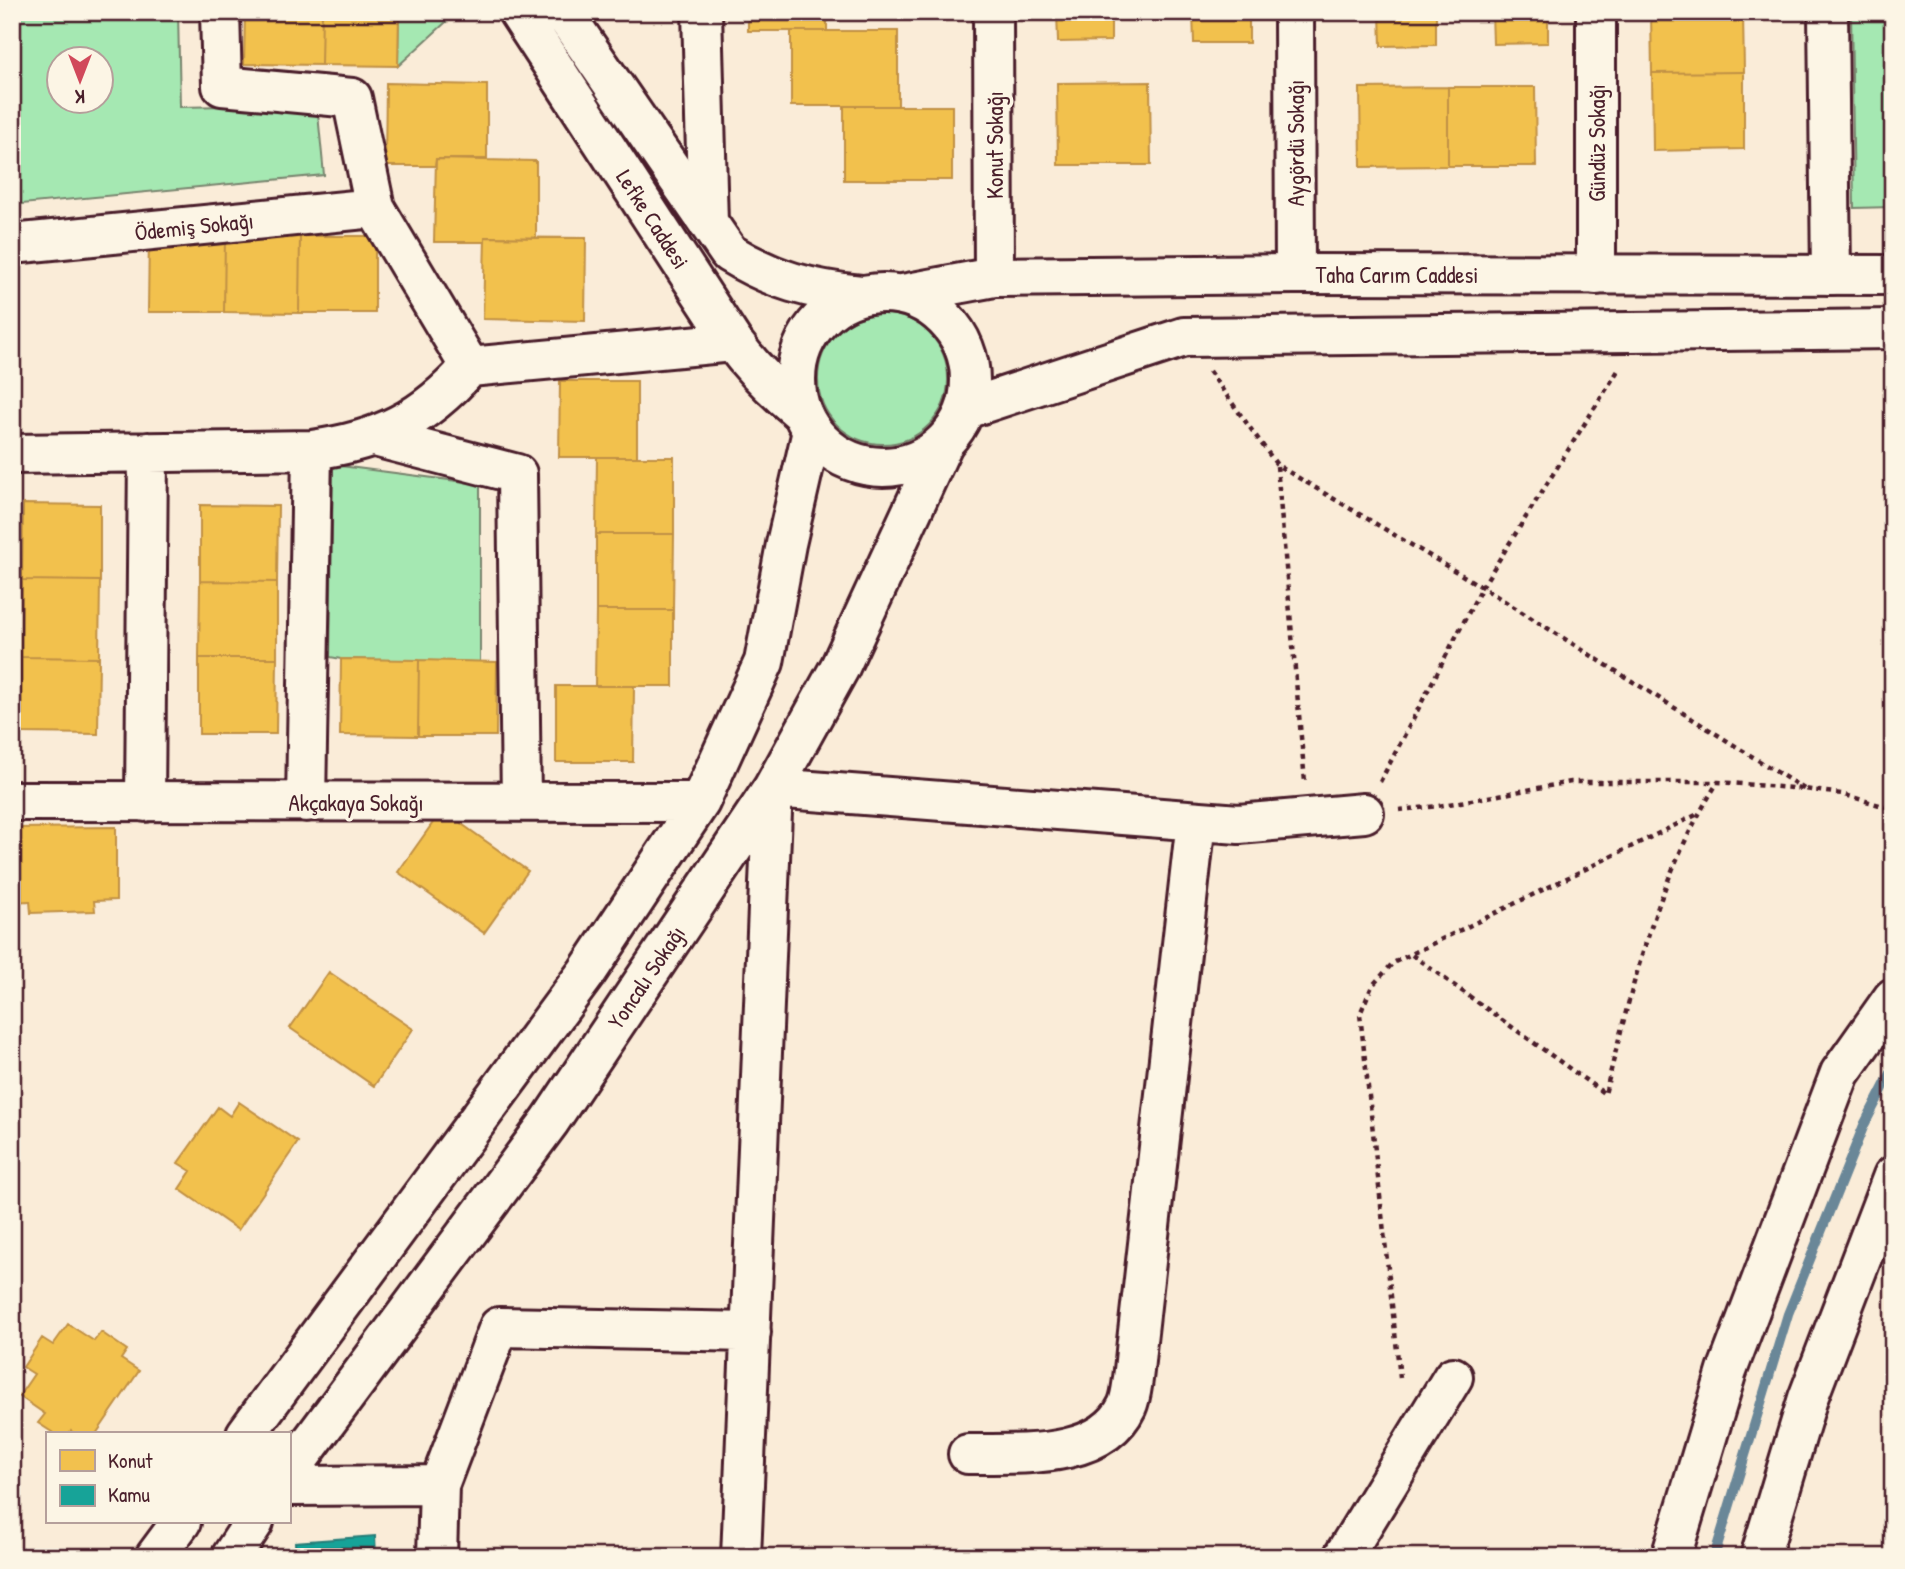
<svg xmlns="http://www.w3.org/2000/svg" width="1905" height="1569" viewBox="0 0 1905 1569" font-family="'Patrick Hand',sans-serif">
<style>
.green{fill:#a5e8b2;stroke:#78846e;stroke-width:2;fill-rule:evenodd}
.homes{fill:#f2c14e;stroke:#c09044;stroke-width:2}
.public{fill:#17a398;stroke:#267b77;stroke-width:2}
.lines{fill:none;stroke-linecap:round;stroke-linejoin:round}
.stream{stroke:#6b8798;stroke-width:10}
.minor-casing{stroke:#4a1f2b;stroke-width:44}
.major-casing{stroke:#4a1f2b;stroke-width:44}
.path{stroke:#4a1f2b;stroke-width:4.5;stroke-dasharray:5 5;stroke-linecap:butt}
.minor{stroke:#fcf5e5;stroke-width:38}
.major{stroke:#fcf5e5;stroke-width:38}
.labels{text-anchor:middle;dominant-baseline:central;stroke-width:7;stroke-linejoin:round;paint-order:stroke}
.street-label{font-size:23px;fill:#4a1f2b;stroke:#fcf5e5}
</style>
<rect width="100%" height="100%" fill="#faecd8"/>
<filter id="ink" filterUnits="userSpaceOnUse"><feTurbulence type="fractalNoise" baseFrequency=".0143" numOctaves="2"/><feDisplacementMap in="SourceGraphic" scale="14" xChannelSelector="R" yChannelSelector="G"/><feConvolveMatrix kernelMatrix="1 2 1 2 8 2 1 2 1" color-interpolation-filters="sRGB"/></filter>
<g filter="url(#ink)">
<path class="green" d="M12,12H178L180,107L317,104L324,175L12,205ZM60,60H102V102H60Z
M399,12H457L398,66Z
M1851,12H1893V207L1854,208Z
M818 379a65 65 0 1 1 130 0a65 65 0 1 1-130 0Z
M333,465L480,484V662L341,659L330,657Z"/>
<path class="homes" d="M245,12H322L321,65L244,64Z
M322,12H399L398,66L321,65Z
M748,12H827V31H748Z
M1057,12H1111V41L1058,42Z
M1193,12H1249V43H1194Z
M1380,12H1436V45L1381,46Z
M1492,12H1548V43L1493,44Z
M1651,12H1743L1744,72L1652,73Z
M791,31H898V106H791Z
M1744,72V149L1653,151L1652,73Z
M1150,82L1151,165H1058L1057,83Z
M386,83L487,85V159H436L435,166H385Z
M1448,87H1535L1536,166H1448Z
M1448,87V166L1361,167L1360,88Z
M844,106H952V180H844Z
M436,159L536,161V238L485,237V242H434Z
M149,234L225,235L224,312H148Z
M225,235L300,236L299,313L224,312Z
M300,236H375V313H299Z
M485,237L586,238L585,321L483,319Z
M560,381H637V457H559Z
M597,457H674V534H596Z
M23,504L100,505V581L22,580Z
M200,505L278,506L277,582L200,581Z
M596,534H674L673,610H596Z
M22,580L100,581L99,658L21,657Z
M200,581L277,582V658H199Z
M596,610H673V686H595Z
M21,657L99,658L98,734L21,733Z
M199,658H277L276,734H199Z
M341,659L419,660L418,736L340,735Z
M419,660L497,662L496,736H418Z
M556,686H634L633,762H556Z
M442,810L528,871L484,933L398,872Z
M116,827V900L94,901L95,911L31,913L30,901L12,902V828Z
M329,972L413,1029L374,1086L290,1028Z
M239,1102L298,1142L238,1230L179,1189L191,1171L178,1163L218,1107L230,1116Z
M68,1324L94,1341L101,1332L127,1350L121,1359L139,1371L96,1434H75L71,1431L69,1434H55L38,1423L45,1414L19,1396L34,1374L23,1367L42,1338L53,1345Z"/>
<path class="public" d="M375,1536L376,1557H296L295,1542Z"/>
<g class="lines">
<path class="stream" d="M1714,1557L1788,1314L1864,1125L1893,1069"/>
<g class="minor-casing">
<path id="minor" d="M220,12L222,86L352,98L375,208L470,367L733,342
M518,12L733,342C753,369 775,391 801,412
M563,12L729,253C773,280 810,290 861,295
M702,12L708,223
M993,12L994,277
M1294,12L1295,274
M1596,12V275
M1828,12L1831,275
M12,244L375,208
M375,437L517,474L521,802
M12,454L312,450C380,441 424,419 470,367
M12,801L700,802
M145,802L148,452
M306,802L312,450
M246,1434L587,972L700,802L764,662L786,544L812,431
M968,1454C1018,1453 1101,1461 1127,1406C1133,1393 1135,1358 1137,1341L1196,821
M289,1472L550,1121L773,788L840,667L943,444
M439,1485L499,1327L751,1332
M289,1486L439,1485L437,1557
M155,1557L181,1522
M231,1557L254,1522
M741,1557L773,788L1239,824L1364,813
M1343,1557L1453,1377"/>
</g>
<g class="major-casing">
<path id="major" d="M796 380a87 87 0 1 1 174 0a87 87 0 1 1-174 0Z
M903,294L994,277L1295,274L1893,275
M966,409L1184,337L1893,329
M1671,1557L1727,1371L1840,1073L1893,998
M1760,1557L1808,1398L1893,1176"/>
</g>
<path class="path" d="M1209,371L1277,465L1482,587L1804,789
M1277,466L1305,782
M1380,782L1482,587L1619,369
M1399,810L1438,806L1571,782H1718L1804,789L1842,794L1893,809
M1412,955L1605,1094C1632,987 1658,875 1718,782
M1400,1378L1360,1014L1372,986L1393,963L1698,814"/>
<use href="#minor" class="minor"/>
<use href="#major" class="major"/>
</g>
</g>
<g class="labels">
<g class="street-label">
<text transform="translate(1295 143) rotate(-90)">Aygördü Sokağı</text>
<text transform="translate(1596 143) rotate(-90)">Gündüz Sokağı</text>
<text transform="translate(994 145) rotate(-90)">Konut Sokağı</text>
<text transform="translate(653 219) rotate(57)">Lefke Caddesi</text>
<text transform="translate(194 226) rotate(-6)">Ödemiş Sokağı</text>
<text x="1397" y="274">Taha Carım Caddesi</text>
<text x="356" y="802">Akçakaya Sokağı</text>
<text transform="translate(646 977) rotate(-56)">Yoncalı Sokağı</text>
</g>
</g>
<rect width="1905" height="1569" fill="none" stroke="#fcf5e5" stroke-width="42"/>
<rect x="21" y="21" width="1863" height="1527" fill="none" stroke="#4a1f2b" stroke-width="2.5" filter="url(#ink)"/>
<rect x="46" y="1432" width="245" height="91" fill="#fcf5e5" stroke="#b59f9b" stroke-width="2"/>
<rect x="60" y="1450" width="35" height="21" fill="#f2c14e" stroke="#b59f9b" stroke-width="2"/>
<text x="108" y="1468" font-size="21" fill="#4a1f2b">Konut</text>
<rect x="60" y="1485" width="35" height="21" fill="#17a398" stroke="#b59f9b" stroke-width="2"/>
<text x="108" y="1502" font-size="21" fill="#4a1f2b">Kamu</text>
<g transform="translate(80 80) rotate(180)"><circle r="33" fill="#fcf5e5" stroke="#b59f9b" stroke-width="2"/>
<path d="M0-5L12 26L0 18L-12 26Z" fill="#d1495b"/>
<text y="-10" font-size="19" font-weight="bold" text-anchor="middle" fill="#4a1f2b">K</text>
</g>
</svg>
